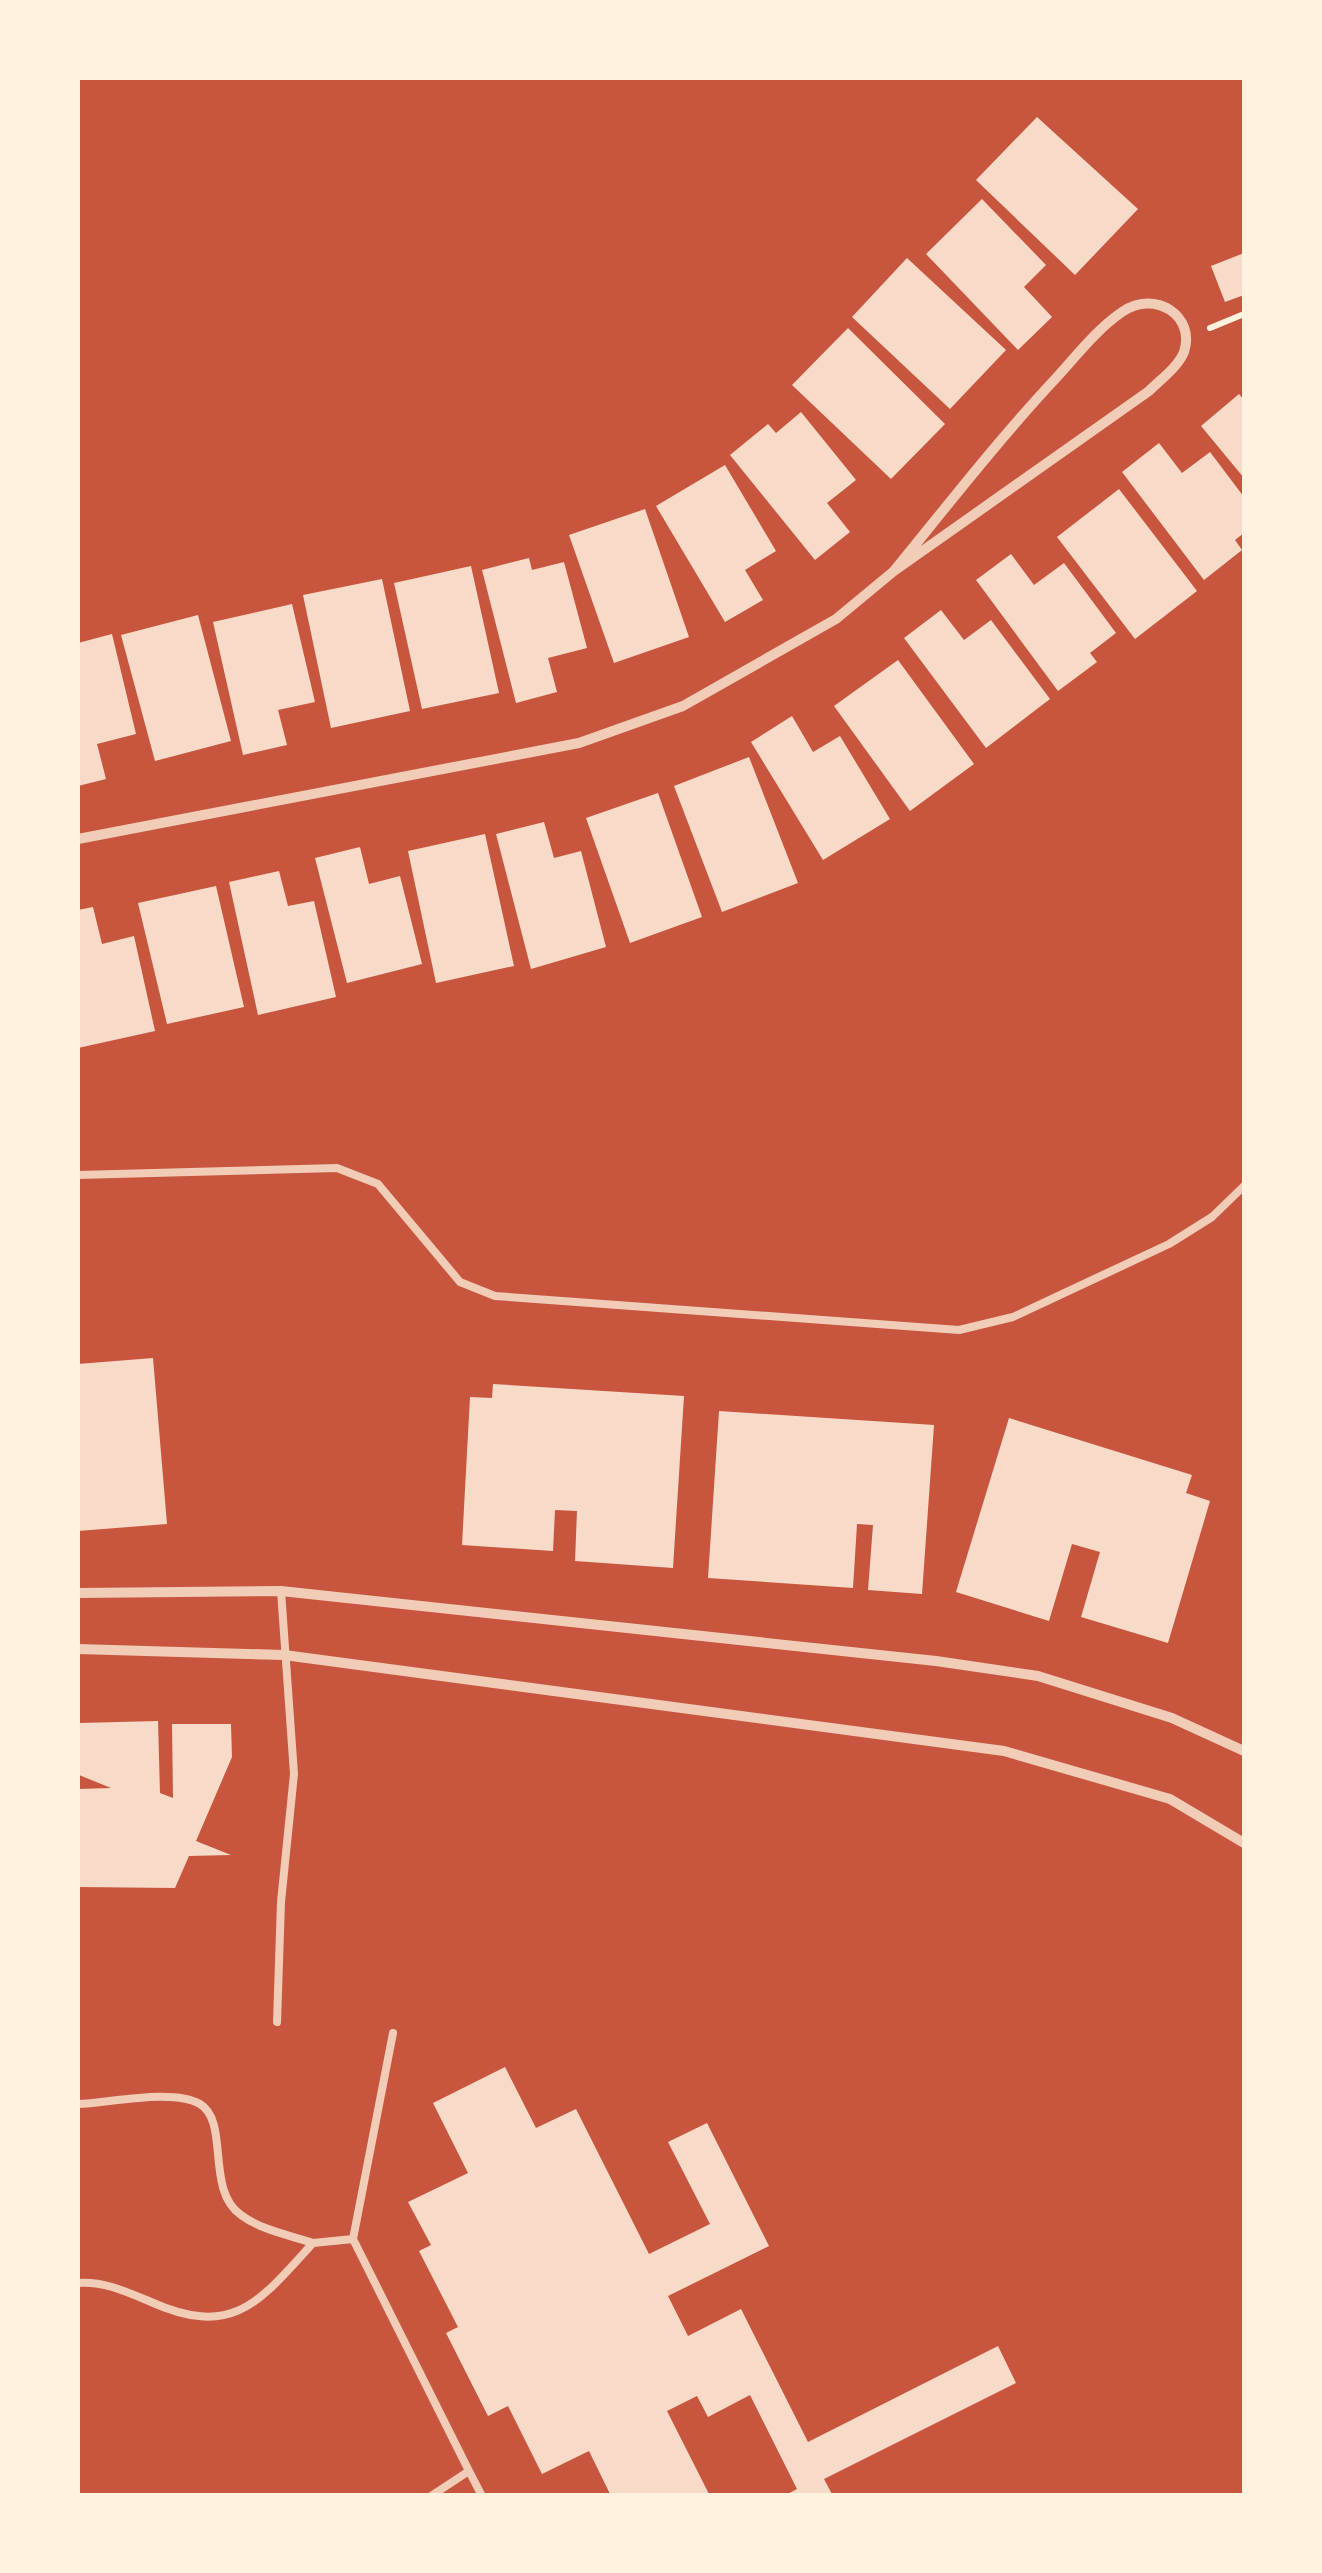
<svg xmlns="http://www.w3.org/2000/svg" width="1322" height="2573" viewBox="0 0 1322 2573" font-family="Karla,sans-serif">
<style>
.building{fill:#f7dbc8}
.lines{fill:none;stroke-linecap:round;stroke-linejoin:round}
.path{stroke:#fff3e0;stroke-width:6}
.service{stroke:#f1ccb7;stroke-width:8}
.minor{stroke:#f1ccb7;stroke-width:10}
</style>
<rect width="100%" height="100%" fill="#c8553d"/>
<path class="building" d="M1037,117L1138,209L1075,275L976,180Z
M982,199L1046,265L1024,287L1052,317L1018,350L926,254Z
M1244,253V295L1225,302L1211,266Z
M907,258L1006,350L950,409L852,317Z
M848,328L945,424L891,479L792,385Z
M1239,394L1244,400V478L1201,426Z
M801,412L856,480L827,503L850,532L815,560L730,455L768,424L776,433Z
M1159,443L1182,473L1210,452L1244,497V533L1235,540L1242,550L1204,580L1122,472Z
M725,465L776,551L745,570L763,600L725,622L656,506Z
M1119,489L1197,591L1135,639L1057,537Z
M645,509L689,637L614,663L569,535Z
M1011,554L1034,585L1064,563L1116,633L1090,653L1097,662L1058,691L976,580Z
M529,558L532,570L564,562L587,648L548,658L557,692L516,703L482,570Z
M471,566L499,693L422,709L394,583Z
M382,579L410,711L331,728L303,595Z
M292,604L315,702L278,710L287,745L243,755L213,622Z
M941,610L964,640L991,620L1050,699L986,748L904,638Z
M198,615L231,741L155,761L121,635Z
M112,634L136,734L97,744L106,779L78,786V643Z
M898,660L974,764L910,811L834,706Z
M792,716L813,752L840,736L890,819L823,860L751,742Z
M749,757L798,883L722,912L674,786Z
M658,793L702,917L630,943L586,818Z
M544,822L554,858L581,851L606,947L531,969L496,834Z
M485,834L514,966L436,983L408,851Z
M360,847L369,884L400,876L422,964L347,983L315,858Z
M279,871L288,906L314,901L336,997L258,1015L229,882Z
M216,886L244,1007L167,1024L138,903Z
M93,907L102,944L134,936L155,1031L78,1048V910Z
M153,1358L167,1524L78,1531V1364Z
M493,1384L684,1396L673,1568L575,1561L577,1511L555,1510L553,1551L462,1545L470,1397L492,1398Z
M719,1411L934,1425L922,1594L868,1590L873,1525L857,1524L853,1588L708,1578Z
M1009,1418L1192,1475L1186,1493L1210,1501L1168,1643L1081,1617L1100,1552L1072,1544L1049,1621L956,1592Z
M158,1721L160,1793L173,1798L172,1724H231L232,1757L196,1841L231,1855L189,1856L175,1888L78,1887V1789L111,1788L79,1775V1723Z
M505,2067L536,2128L576,2109L649,2254L710,2224L668,2142L707,2123L769,2246L668,2296L688,2336L741,2309L808,2442L998,2346L1016,2383L824,2479L833,2496H784L797,2489L750,2395L708,2417L697,2396L667,2411L710,2496H611L589,2451L542,2474L508,2406L488,2416L446,2333L458,2327L419,2251L431,2245L408,2202L468,2173L433,2103Z"/>
<g class="lines">
<path class="path" d="M1210,328L1244,314"/>
<path class="service" d="M78,1175L337,1168L378,1184L460,1282L495,1296L959,1330L1013,1317L1169,1244L1212,1217L1244,1186
M277,2022L281,1902L294,1774L281,1591
M78,2104C109,2103 173,2088 200,2104C230,2122 205,2190 241,2215C261,2230 289,2235 313,2243C260,2301 234,2339 151,2302C127,2292 104,2281 78,2283
M353,2239L393,2033
M313,2243L353,2239L469,2471L431,2496
M469,2471L482,2496"/>
<path class="minor" d="M78,839L579,743L683,706L836,619L894,571L1149,391C1160,380 1178,367 1184,352C1196,316 1155,289 1122,312C1097,329 1077,355 1057,377C999,439 947,506 894,571
M78,1593L281,1591L936,1661L1038,1676L1172,1718L1244,1751
M78,1649L284,1655L1004,1751L1170,1799L1244,1843"/>
</g>
<rect width="1322" height="2573" fill="none" stroke="#fff3e0" stroke-width="160"/>
</svg>
